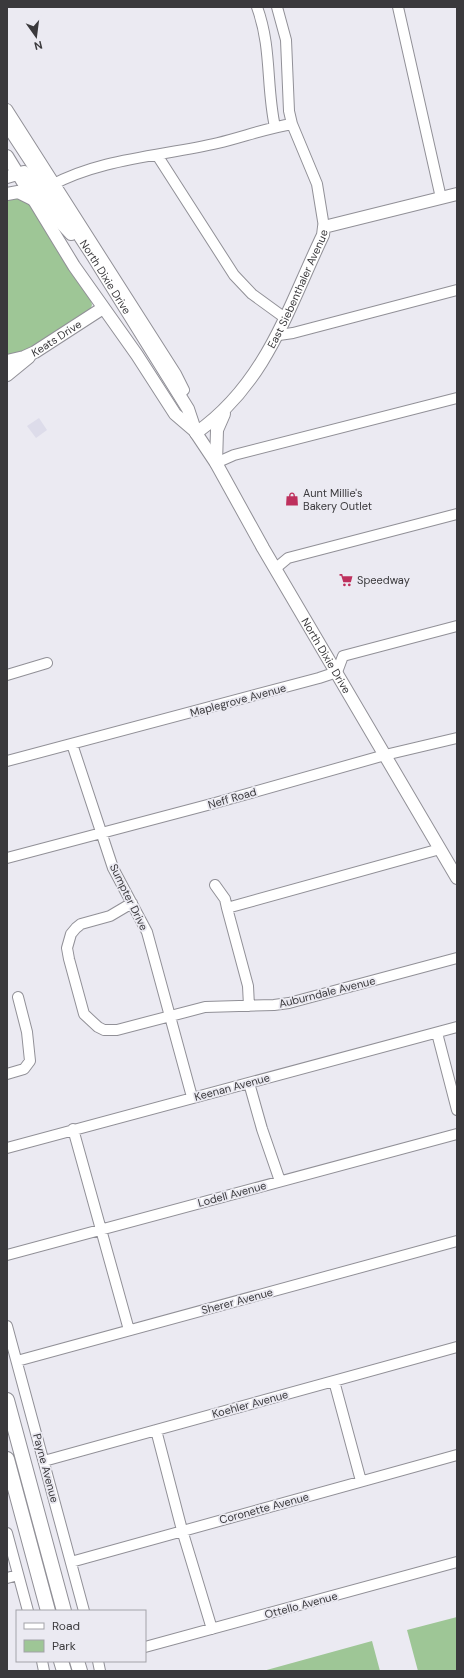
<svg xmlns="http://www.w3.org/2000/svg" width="464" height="1678" viewBox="0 0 464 1678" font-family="'DM Sans',sans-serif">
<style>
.built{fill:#dddcea}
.green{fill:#9ec696}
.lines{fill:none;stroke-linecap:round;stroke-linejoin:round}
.minor-casing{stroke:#919097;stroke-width:12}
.major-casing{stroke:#919097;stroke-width:14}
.highway-casing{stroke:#919097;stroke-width:16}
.minor{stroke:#fff;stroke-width:10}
.major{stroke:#fff;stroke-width:12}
.highway{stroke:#fff;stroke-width:14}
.labels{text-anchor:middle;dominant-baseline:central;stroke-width:3.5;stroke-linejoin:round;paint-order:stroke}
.street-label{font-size:11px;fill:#3a393c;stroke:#ebeaf2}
.poi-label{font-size:11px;fill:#3a393c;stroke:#ebeaf2;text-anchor:start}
</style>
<rect width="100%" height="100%" fill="#ebeaf2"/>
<path class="built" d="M39,418L47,430L36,438L27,426Z"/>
<path class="green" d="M16,195L32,206L91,300L92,305L90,311L27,351L7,357V197Z
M457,1617V1671H418L407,1630Z
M372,1641L380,1671H263Z"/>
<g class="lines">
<g class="minor-casing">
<path id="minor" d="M257,7C272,48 266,86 275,127
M277,7L286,40L289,111L292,124L317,184L324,227
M398,7L441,198
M7,109L176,374L184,390L178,394
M157,155L234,275L252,294L285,318
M50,186C101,158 163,156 218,143C243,137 267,128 292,124
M279,335L293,333L457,290
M216,463L234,455L457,398
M276,568L288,558L457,514
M7,675L47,663
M72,744L113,868L147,932L192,1097
M7,761L319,678L337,672L343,656L457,626
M7,858L215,803L385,755L457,738
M215,885L225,899L227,908L248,986L249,1006
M132,903L110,916L81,924L76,928L71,934L67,948L69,959L84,1014L98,1027L104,1030H117L205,1007L274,1005L289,1003L457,958
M227,908L440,849
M437,1033L457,1110
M7,1074L24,1069L30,1061L27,1032L18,997
M249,1083L262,1129L280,1181
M73,1129L129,1330
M7,1148L457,1027
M7,1255L457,1134
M7,1326L84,1611
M17,1361L457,1241
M334,1381L361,1481
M156,1430L182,1530L212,1629
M44,1461L457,1347
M7,1533L28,1611
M71,1562L457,1455
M7,1578L18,1575
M145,1647L457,1562
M42,1661L44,1671
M98,1661L100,1671"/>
</g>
<g class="major-casing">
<g id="major">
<path id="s1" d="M7,125L94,258L188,409L196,433L216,463L263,548L457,878"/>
<path d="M7,156L74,266L137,355L175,414L196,432"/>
<path d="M7,177L24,172L30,177L59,221L71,234"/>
<path d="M7,194L18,192L34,200"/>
<path id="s2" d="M7,361L24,357L35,352L103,308"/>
<path d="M7,375L29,357"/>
<path id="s3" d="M196,433C266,384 288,308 323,235L324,227L457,194"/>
<path d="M216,463L217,430L224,414"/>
</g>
</g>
<g class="highway-casing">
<path id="highway" d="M7,1400L64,1611
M7,1459L48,1611
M61,1661L64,1671
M77,1661L80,1671"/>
</g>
<use href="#minor" class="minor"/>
<use href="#major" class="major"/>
<use href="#highway" class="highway"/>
</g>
<defs>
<g id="shop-bare" transform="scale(1.08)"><path d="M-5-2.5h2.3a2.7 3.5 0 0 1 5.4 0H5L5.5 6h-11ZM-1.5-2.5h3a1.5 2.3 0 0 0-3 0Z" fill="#be305d" stroke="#ebeaf2" stroke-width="2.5" paint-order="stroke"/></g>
<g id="supermarket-bare" transform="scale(1.08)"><path d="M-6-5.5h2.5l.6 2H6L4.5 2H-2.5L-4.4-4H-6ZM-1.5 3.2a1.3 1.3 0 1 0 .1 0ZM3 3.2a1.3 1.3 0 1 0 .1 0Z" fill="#be305d" stroke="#ebeaf2" stroke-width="2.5" paint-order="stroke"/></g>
</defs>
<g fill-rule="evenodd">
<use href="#shop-bare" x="292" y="499"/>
<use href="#supermarket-bare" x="346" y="580"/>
</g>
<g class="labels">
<g class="street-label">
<text stroke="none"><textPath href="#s1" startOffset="181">North Dixie Drive</textPath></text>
<text stroke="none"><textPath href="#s3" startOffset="179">East Siebenthaler Avenue</textPath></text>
<text stroke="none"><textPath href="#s2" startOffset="55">Keats Drive</textPath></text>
<text stroke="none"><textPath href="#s1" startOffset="620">North Dixie Drive</textPath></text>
<text transform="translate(238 700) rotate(-15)">Maplegrove Avenue</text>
<text transform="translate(232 798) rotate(-16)">Neff Road</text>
<text transform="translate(129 897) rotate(64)">Sumpter Drive</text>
<text transform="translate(327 992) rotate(-14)">Auburndale Avenue</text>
<text transform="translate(232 1087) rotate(-15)">Keenan Avenue</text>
<text transform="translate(232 1194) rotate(-15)">Lodell Avenue</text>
<text transform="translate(237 1301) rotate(-15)">Sherer Avenue</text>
<text transform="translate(250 1404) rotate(-15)">Koehler Avenue</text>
<text transform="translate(46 1468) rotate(75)">Payne Avenue</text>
<text transform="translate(264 1508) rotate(-15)">Coronette Avenue</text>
<text transform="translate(301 1605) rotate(-15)">Ottello Avenue</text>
</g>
<g class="poi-label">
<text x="303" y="493">Aunt Millie's<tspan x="303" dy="13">Bakery Outlet</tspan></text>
<text x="357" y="580">Speedway</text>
</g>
</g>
<rect width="464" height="1678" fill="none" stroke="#3a393c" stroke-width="16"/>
<rect x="16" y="1610" width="130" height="52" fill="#ebeaf2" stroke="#a4a3a9"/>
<rect x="24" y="1623" width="20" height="6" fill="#ffffff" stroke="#a4a3a9"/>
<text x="52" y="1630" font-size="12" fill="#3a393c">Road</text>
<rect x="24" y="1640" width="20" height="12" fill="#9ec696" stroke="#a4a3a9"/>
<text x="52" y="1650" font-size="12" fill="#3a393c">Park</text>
<g transform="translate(36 36) rotate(166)" stroke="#ebeaf2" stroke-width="3" paint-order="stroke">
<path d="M0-3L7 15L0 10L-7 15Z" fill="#3a393c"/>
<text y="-6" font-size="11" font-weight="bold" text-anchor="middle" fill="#3a393c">N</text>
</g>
</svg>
